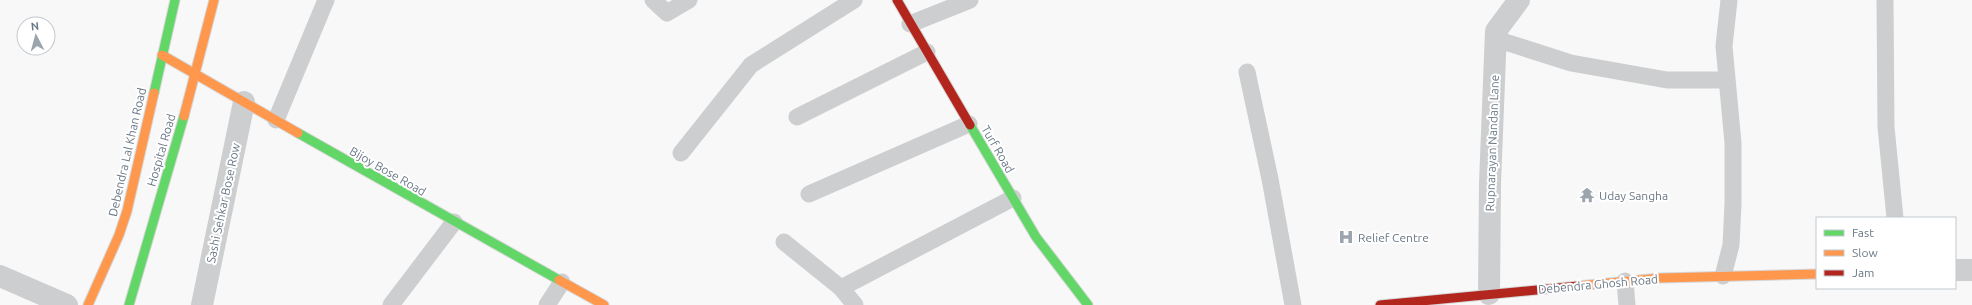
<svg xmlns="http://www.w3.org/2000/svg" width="1972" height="305" viewBox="0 0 1972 305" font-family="Ubuntu,sans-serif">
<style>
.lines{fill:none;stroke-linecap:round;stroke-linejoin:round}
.fast-casing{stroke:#d5d6d7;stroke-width:11}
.slow-casing{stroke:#d5d6d7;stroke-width:11}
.jam-casing{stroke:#d5d6d7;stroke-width:11}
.lane{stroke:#cdcecf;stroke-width:17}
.street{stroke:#cdcecf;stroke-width:22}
.fast{stroke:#63d668;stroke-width:9}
.slow{stroke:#ff974d;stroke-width:9}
.jam{stroke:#b3261e;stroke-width:9}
.labels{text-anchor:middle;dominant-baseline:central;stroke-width:4;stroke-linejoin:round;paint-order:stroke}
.street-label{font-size:12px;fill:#6a7886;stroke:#fff}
.poi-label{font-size:12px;fill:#6a7886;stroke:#fff;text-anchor:start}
</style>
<rect width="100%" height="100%" fill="#f8f8f8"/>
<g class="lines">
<g class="fast-casing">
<path id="fast" d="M154,93L175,0
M970,125L1036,237L1088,305
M298,133L559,280
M129,305L184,116"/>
</g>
<g class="slow-casing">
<path id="slow" d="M162,55L298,133
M184,116L214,0
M559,280L604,305
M1578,286L1660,278L1817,274
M88,305L119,235L127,211L154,93"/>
</g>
<g class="jam-casing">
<path id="jam" d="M897,0L970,125
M1380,305L1578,286"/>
</g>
<path class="lane" d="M653,0L667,13L689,0
M1885,0L1886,127L1895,218
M910,24L970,0
M1496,39L1571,63L1667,80H1727
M1247,72L1270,179L1293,305
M797,117L927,52
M276,120L326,0
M681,153L751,65L854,0
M809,194L969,124
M784,242L841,288L855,305
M1723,276L1731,245L1733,204V143L1724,46L1729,0
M1625,281L1627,305
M841,288L1013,198
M391,305L454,222
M547,305L562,282"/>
<path class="street" d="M1955,270H1972
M0,276L67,305
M1489,294L1490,183L1496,31L1519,0
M202,305L244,102"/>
<use href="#fast" class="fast"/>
<use href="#slow" class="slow"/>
<use href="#jam" class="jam"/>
</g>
<defs>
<g id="temple-bare" transform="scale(1.2)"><path d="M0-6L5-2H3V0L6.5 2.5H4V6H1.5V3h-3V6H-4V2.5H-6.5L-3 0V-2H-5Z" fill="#9ca5ae" stroke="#fff" stroke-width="2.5" paint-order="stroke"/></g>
<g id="hospital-bare" transform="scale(1.2)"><path d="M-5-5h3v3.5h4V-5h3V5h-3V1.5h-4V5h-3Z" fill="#9ca5ae" stroke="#fff" stroke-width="2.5" paint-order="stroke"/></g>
</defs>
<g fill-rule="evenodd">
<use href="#temple-bare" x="1587" y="195"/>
<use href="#hospital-bare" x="1346" y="237"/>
</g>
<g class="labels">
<g class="street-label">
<text transform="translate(1492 143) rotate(-88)">Rupnarayan Nandan Lane</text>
<text transform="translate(998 149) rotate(60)">Turf Road</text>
<text transform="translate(161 150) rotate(-74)">Hospital Road</text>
<text transform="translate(127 152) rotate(-77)">Debendra Lal Khan Road</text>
<text transform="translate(388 171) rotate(30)">Bijoy Bose Road</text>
<text transform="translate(223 203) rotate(-78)">Sashi Sehkar Bose Row</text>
<text transform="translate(1598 284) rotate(-5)">Debendra Ghosh Road</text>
</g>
<g class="poi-label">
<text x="1599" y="195">Uday Sangha</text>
<text x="1358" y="237">Relief Centre</text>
</g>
</g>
<rect x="1816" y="217" width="140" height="72" fill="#ffffff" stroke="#c3c9cf"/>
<rect x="1824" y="230" width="20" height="6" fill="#63d668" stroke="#c3c9cf"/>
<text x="1852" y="237" font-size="12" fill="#6a7886">Fast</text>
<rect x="1824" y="250" width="20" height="6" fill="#ff974d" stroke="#c3c9cf"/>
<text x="1852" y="257" font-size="12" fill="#6a7886">Slow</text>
<rect x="1824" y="270" width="20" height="6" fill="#b3261e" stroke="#c3c9cf"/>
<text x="1852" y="277" font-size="12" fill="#6a7886">Jam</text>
<g transform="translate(36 36) rotate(354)"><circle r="19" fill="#ffffff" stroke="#c3c9cf"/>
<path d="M0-3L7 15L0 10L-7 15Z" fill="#9ca5ae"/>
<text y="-6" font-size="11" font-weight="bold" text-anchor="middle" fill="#6a7886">N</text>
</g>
</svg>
